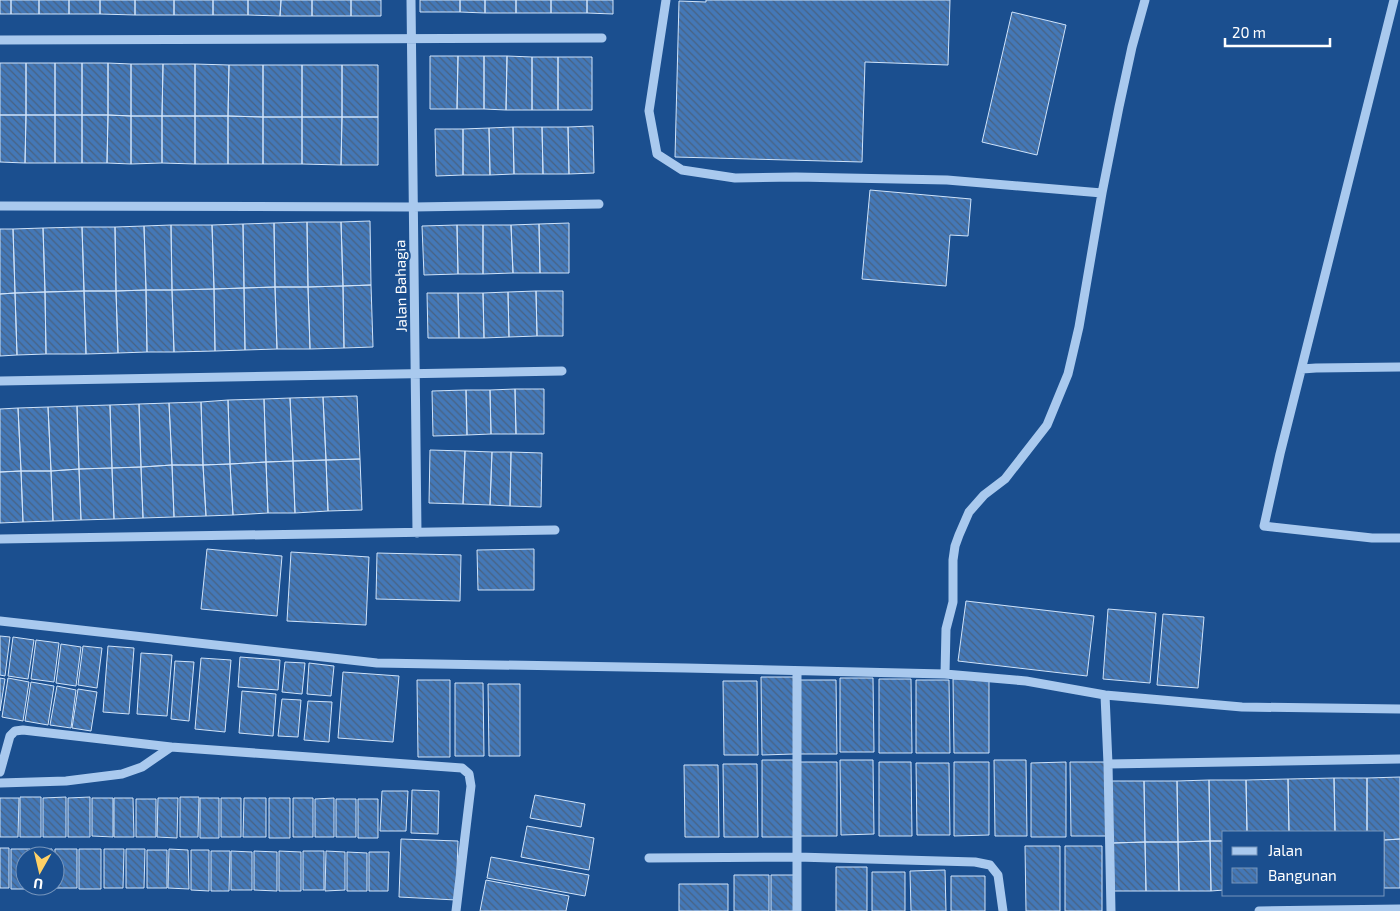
<svg xmlns="http://www.w3.org/2000/svg" width="1400" height="911" viewBox="0 0 1400 911" font-family="'Exo 2',sans-serif">
<style>
.building{fill:url(#building-back-hatch);stroke:#cfe3fa}
.lines{fill:none;stroke-linecap:round;stroke-linejoin:round}
.minor{stroke:#a9c9ee;stroke-width:9}
.labels{text-anchor:middle;dominant-baseline:central;stroke-width:4.5;stroke-linejoin:round;paint-order:stroke}
.street-label{font-size:15px;fill:#fff;stroke:#1b4f8f}
</style>
<defs>
<pattern id="building-back-hatch" width="6" height="6" patternUnits="userSpaceOnUse" patternTransform="scale(1.25)"><rect width="6" height="6" fill="#4478b7"/><path d="M-1 5l2 2M0 0l6 6M5-1l2 2" fill="none" stroke="#486282"/></pattern>
</defs>
<rect width="100%" height="100%" fill="#1b4f8f"/>
<path class="building" d="M0,0H11V14H0Z
M11,0H39V14H11Z
M39,0H69V14H39Z
M69,0H100V14H69Z
M100,0H135V15L100,14Z
M135,0H174V15H135Z
M174,0H213V15H174Z
M213,0H248V15H213Z
M248,0H281L280,16L248,15Z
M281,0H312V16H280Z
M312,0H351V16H312Z
M351,0H381V16H351Z
M420,0H460V12H420Z
M460,0H485V13L460,12Z
M485,0H516V13H485Z
M516,0H551V13H516Z
M551,0H587V13H551Z
M587,0H613V14L587,13Z
M706,0H950L948,65L865,62L862,162L675,157L679,1L706,2Z
M1012,12L1066,25L1037,155L982,142Z
M430,56H458L457,109H430Z
M458,56H484V109H457Z
M484,56H507L506,110L484,109Z
M507,56L532,57V110H506Z
M532,57H558V110H532Z
M558,57H592V110H558Z
M0,63H26V115H0Z
M26,63H55V115H26Z
M55,63H82V115H55Z
M82,63H108V115H82Z
M108,63L131,64V116L108,115Z
M131,64H163L162,116H131Z
M163,64H195V116H162Z
M195,64L229,65L228,116H195Z
M229,65H263V117L228,116Z
M263,65H302V117H263Z
M302,65H342V117H302Z
M342,65H378V117H342Z
M0,115H26L25,163L0,162Z
M26,115H55V163H25Z
M55,115H82V163H55Z
M82,115H108L107,163H82Z
M108,115L131,116V164L107,163Z
M131,116H162V163L131,164Z
M162,116H195V164L162,163Z
M195,116H228V164H195Z
M228,116L263,117V164H228Z
M263,117H302V164H263Z
M302,117H342L341,165L302,164Z
M342,117H378V165H341Z
M593,126L594,173L569,174L568,127Z
M513,127L514,174L490,175L489,128Z
M513,127H542L543,174H514Z
M542,127H568L569,174H543Z
M489,128L490,175H463V129Z
M435,129H463V175L436,176Z
M870,190L971,199L968,236L950,235L946,286L862,279Z
M370,221L371,285L343,286L341,222Z
M307,222L308,287H275L274,223Z
M307,222H341L343,286L308,287Z
M274,223L275,287L244,288L243,224Z
M569,223V273H540L539,224Z
M243,224L244,288L214,289L212,225Z
M539,224L540,273H513L511,225Z
M171,225L172,290H146L144,226Z
M171,225H212L214,289L172,290Z
M457,225L458,274L424,275L422,226Z
M457,225H483V274H458Z
M483,225H511L513,273L483,274Z
M144,226L146,290L116,291L115,227Z
M82,227L84,291L45,292L43,228Z
M82,227H115L116,291H84Z
M43,228L45,292L15,293L13,229Z
M0,229H13L15,293L0,294Z
M371,285L373,347L344,348L343,286Z
M343,286L344,348L310,349L308,287Z
M275,287L277,349L245,350L244,288Z
M275,287H308L310,349H277Z
M244,288L245,350L215,351L214,289Z
M214,289L215,351L174,352L172,290Z
M146,290L147,352L118,353L116,291Z
M146,290H172L174,352H147Z
M84,291L86,354H46L45,292Z
M84,291H116L118,353L86,354Z
M536,291L537,336L509,337L508,292Z
M536,291H563V336H537Z
M45,292L46,354L17,355L15,293Z
M508,292L509,337L484,338L483,293Z
M15,293L17,355L0,356V294Z
M427,293H458L459,338H428Z
M458,293H483L484,338H459Z
M515,389L516,434H491L490,390Z
M515,389H544V434H516Z
M466,390L467,435L433,436L432,391Z
M466,390H490L491,434L467,435Z
M357,396L360,459L326,460L323,397Z
M323,397L326,460L293,461L290,398Z
M290,398L293,461L266,462L264,399Z
M264,399L266,462L230,464L228,400Z
M228,400L230,464L203,465L201,402Z
M201,402L203,465H172L169,403Z
M169,403L172,465L141,467L139,404Z
M139,404L141,467L112,468L110,405Z
M110,405L112,468L79,469L77,406Z
M77,406L79,469L51,471L48,407Z
M48,407L51,471H21L18,408Z
M18,408L21,471L0,472V409Z
M430,450L465,451L463,504L429,503Z
M465,451L492,452L490,505L463,504Z
M492,452H511L510,506L490,505Z
M511,452L542,453L541,507L510,506Z
M360,459L362,510L328,511L326,460Z
M326,460L328,511L295,513L293,461Z
M293,461L295,513H268L266,462Z
M266,462L268,513L233,515L230,464Z
M230,464L233,515L206,516L203,465Z
M172,465L174,517L143,518L141,467Z
M172,465H203L206,516L174,517Z
M141,467L143,518L114,519L112,468Z
M112,468L114,519L81,520L79,469Z
M79,469L81,520L53,521L51,471Z
M21,471L23,522L0,523V472Z
M21,471H51L53,521L23,522Z
M207,549L282,556L277,616L201,609Z
M534,549V590H478L477,550Z
M291,552L369,557L366,625L287,621Z
M377,553L461,555L460,601L376,599Z
M966,601L1094,616L1087,676L958,661Z
M1108,609L1156,613L1150,683L1103,679Z
M1163,614L1204,617L1198,688L1157,685Z
M0,636L10,637L5,676L0,675Z
M13,637L34,640L28,679L8,676Z
M36,640L59,643L54,682L31,679Z
M61,644L81,647L76,686L56,683Z
M83,646L102,648L97,688L78,685Z
M108,646L134,648L129,714L103,712Z
M141,653L172,655L167,716L137,714Z
M240,657L280,660L278,690L238,687Z
M201,658L231,660L225,732L195,729Z
M175,661L194,662L189,721L171,719Z
M285,662L305,663L302,694L282,692Z
M309,663L334,666L331,696L307,694Z
M343,672L399,676L393,742L338,738Z
M761,677H794V754L762,755Z
M0,678L5,679L0,711Z
M8,678L29,682L23,721L2,717Z
M840,678H873L874,752H840Z
M879,679H911L912,753H879Z
M953,679L989,680V753H954Z
M417,680H450V757H418Z
M799,680H836L837,754H800Z
M916,680H949L950,753H916Z
M723,681H757L758,755H724Z
M31,682L54,686L48,725L25,721Z
M455,683H483L484,756H455Z
M488,684H520V756H489Z
M57,686L76,690L71,728L50,725Z
M78,689L97,692L91,731L72,728Z
M242,691L276,694L273,736L239,733Z
M282,699L301,700L298,737L278,736Z
M308,701L332,702L329,742L304,740Z
M762,760H794L795,837H762Z
M840,760H873L874,834L841,835Z
M994,760H1026L1027,836H995Z
M799,762H837V836H800Z
M879,762H911L912,836H879Z
M954,762H989V835L954,836Z
M1066,762V837H1031V763Z
M1070,762H1108V836H1071Z
M916,763H949L950,835H917Z
M723,764H757L758,837H724Z
M684,765H718L719,837H685Z
M1400,777V839L1384,840V832H1367V778Z
M1334,778L1335,832H1289L1288,779Z
M1334,778H1367V832H1335Z
M1288,779L1289,832H1247L1246,780Z
M1209,780L1210,841L1178,842L1177,781Z
M1209,780H1246L1247,832H1224V841H1210Z
M1111,781H1144L1145,842L1113,843Z
M1144,781H1177L1178,842H1145Z
M412,790L439,791L438,834L411,833Z
M382,791H408L406,831H380Z
M535,795L585,804L581,827L530,818Z
M20,797H41V837H20Z
M66,797V837H43V798Z
M90,797V837H68V798Z
M180,797H199L198,837H180Z
M0,798H19L18,837H0Z
M92,798H113V837L92,836Z
M114,798H133L134,837H114Z
M158,798H178L177,838L157,837Z
M200,798H219V838H200Z
M221,798H241V837H221Z
M244,798H266V837H243Z
M269,798H290V838H269Z
M293,798H313V837H293Z
M334,798V837H315V799Z
M136,799H156V837H136Z
M336,799H356V837H336Z
M358,799H378V838H358Z
M527,826L594,838L589,870L521,857Z
M401,839L458,841L456,900L399,897Z
M1400,839V888H1384V840Z
M1210,841L1211,891H1179L1178,842Z
M1210,841H1224V890L1211,891Z
M1145,842L1146,891H1114L1113,843Z
M1145,842H1178L1179,891H1146Z
M1025,846H1060V911H1026Z
M1065,846H1102V911H1065Z
M0,848H9V888H0Z
M11,849H30V856H25V886H30V889H11Z
M32,849H52V856H32Z
M55,849H77V888H54Z
M79,849H101V889H79Z
M104,849H124L123,888H104Z
M126,849H145L144,888H126Z
M169,849L188,850L189,889L168,888Z
M147,850H167V888H147Z
M191,850H209V891L191,890Z
M211,851H230L229,891H211Z
M231,851L252,852V890H231Z
M254,851L277,852V891L254,890Z
M279,851L301,852V891H279Z
M303,851H324V890H303Z
M326,851L345,852V890L325,891Z
M347,852L367,853V891H347Z
M369,852H389L388,891H369Z
M491,857L589,875L585,896L487,878Z
M836,867H867V911H836Z
M945,870L946,911H911L910,871Z
M872,872H905V911H872Z
M734,875H769V911H734Z
M771,875H795V911H771Z
M951,876H985V911H951Z
M486,880L569,896L566,911H480Z
M679,884H728V911H679Z"/>
<g class="lines">
<path class="minor" d="M411,0L417,533
M666,0L649,111L657,154L682,170L735,178L796,177L947,180L1102,193
M1394,0L1280,454L1264,526L1372,538H1400
M0,40L602,38
M0,206L413,207L599,204
M1302,369L1316,368L1400,367
M0,381L562,371
M0,539L555,530
M0,621L377,663L686,668L945,674L1026,681L1105,695L1242,707L1400,709
M945,674L946,629L953,602V560L955,546L959,535L969,512L984,495L1005,479L1047,425L1068,374L1079,327L1102,193L1119,107L1132,47L1145,0
M1105,695L1108,764
M0,772L10,736L15,731L23,730L171,747L462,768L469,774L471,786L456,911
M0,783L66,781L122,774L142,767L171,747
M649,858L797,857L975,862L990,865L998,875L1003,911
M797,911V671
M1111,911L1108,764L1400,759
M1259,911L1400,909"/>
</g>
<g class="labels">
<g class="street-label">
<text transform="translate(400 286) rotate(-91)">Jalan Bahagia</text>
</g>
</g>
<rect x="1222" y="831" width="162" height="65" fill="#1b4f8f" stroke="#7695bc"/>
<rect x="1232" y="847" width="25" height="8" fill="#a9c9ee" stroke="#7695bc"/>
<text x="1268" y="856" font-size="15" fill="#ffffff">Jalan</text>
<rect x="1232" y="868" width="25" height="15" fill="url(#building-back-hatch)" stroke="#7695bc"/>
<text x="1268" y="881" font-size="15" fill="#ffffff">Bangunan</text>
<g transform="translate(40 871) rotate(188)"><circle r="24" fill="#1b4f8f" stroke="#7695bc"/>
<path d="M0-4L9 19L0 12L-9 19Z" fill="#ffd166"/>
<text y="-8" font-size="14" font-weight="bold" text-anchor="middle" fill="#ffffff">U</text>
</g>
<path d="M1225 38v8h105v-8" fill="none" stroke="#ffffff" stroke-width="2.5"/>
<text x="1232" y="38" font-size="15" fill="#ffffff" stroke="#1b4f8f" stroke-width="4" paint-order="stroke">20 m</text>
</svg>
